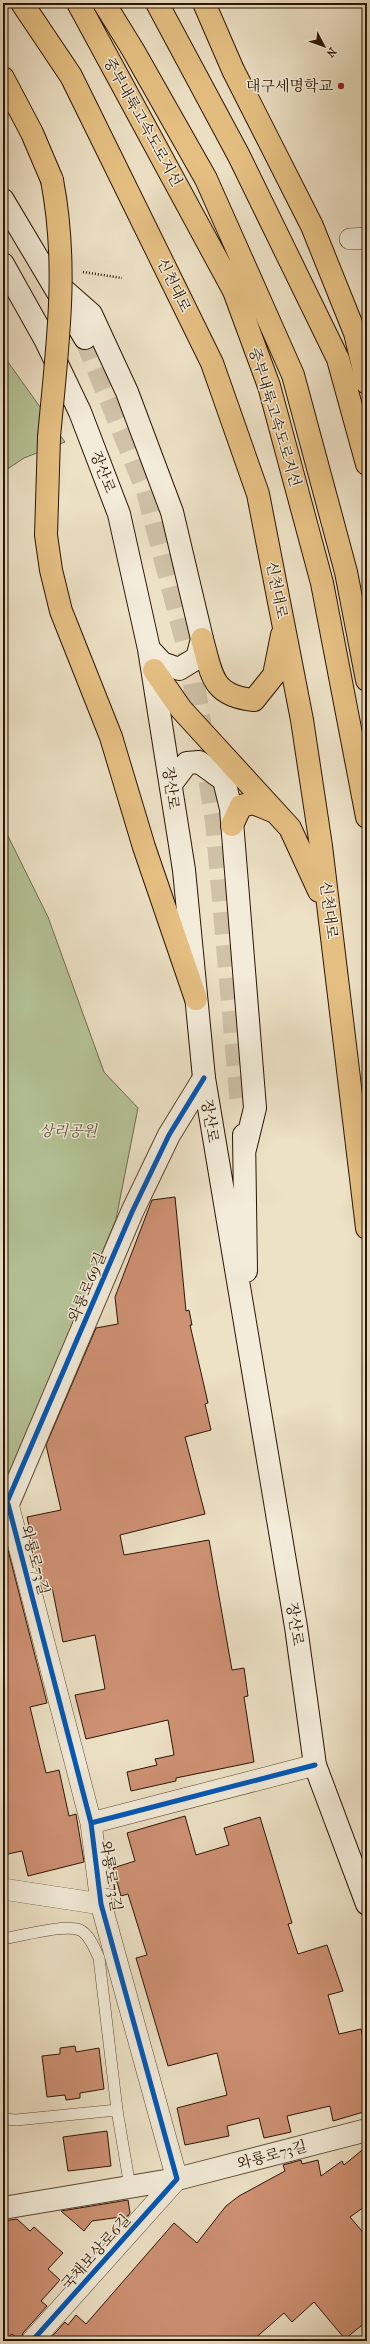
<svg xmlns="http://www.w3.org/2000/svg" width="370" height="2344" viewBox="0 0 370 2344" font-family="'IM FELL French Canon','Noto Serif KR',serif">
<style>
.green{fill:#b5c397;stroke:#706c4d}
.building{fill:#ce9174;stroke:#2b1503}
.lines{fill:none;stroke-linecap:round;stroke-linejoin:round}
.secondary-tunnel{stroke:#d0c2a9;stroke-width:22;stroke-dasharray:22 11;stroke-linecap:butt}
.service-casing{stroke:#5c4834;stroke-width:12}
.minor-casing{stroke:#5c4834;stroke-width:22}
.tertiary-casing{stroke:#5c4834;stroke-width:24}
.secondary-casing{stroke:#2b1503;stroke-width:24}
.trunk-casing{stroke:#2b1503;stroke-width:24}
.motorway-casing{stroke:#2b1503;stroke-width:24}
.path{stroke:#2b1503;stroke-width:2.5;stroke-dasharray:1 2;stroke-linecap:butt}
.service{stroke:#f3ecda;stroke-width:11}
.minor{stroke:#f3ecda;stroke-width:21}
.tertiary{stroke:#f3ecda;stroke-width:22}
.secondary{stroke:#f3ecda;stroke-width:22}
.trunk{stroke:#e6c083;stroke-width:22}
.motorway{stroke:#e6c083;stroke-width:22}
.trunk-bridge-casing{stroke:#2b1503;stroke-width:24;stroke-linecap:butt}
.trunk-bridge{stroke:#e6c083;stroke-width:22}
.cycleway-casing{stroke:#f3ecda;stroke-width:8}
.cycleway{stroke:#0057b8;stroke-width:5}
.poi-dot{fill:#8f2418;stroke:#f3ecda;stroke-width:1.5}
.labels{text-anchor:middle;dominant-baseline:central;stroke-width:3;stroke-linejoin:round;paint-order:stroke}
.poi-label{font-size:15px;fill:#2b1503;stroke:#f3ecda;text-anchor:end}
.street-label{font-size:15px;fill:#2b1503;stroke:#f3ecda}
.park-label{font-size:15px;font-style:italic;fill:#5b5237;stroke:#f3ecda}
</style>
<rect width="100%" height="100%" fill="#ede1c6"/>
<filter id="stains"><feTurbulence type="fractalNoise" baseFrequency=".005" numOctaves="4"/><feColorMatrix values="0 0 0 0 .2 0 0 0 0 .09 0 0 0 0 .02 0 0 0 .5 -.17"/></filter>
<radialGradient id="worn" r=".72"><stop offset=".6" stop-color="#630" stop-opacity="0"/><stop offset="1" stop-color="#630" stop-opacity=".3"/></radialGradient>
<path class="green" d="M3,355L65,442L24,458L3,472Z
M3,826L48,917L104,1072L138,1108L116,1219L3,1493Z"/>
<path class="building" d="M175,1197L186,1311L189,1310L192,1325H190L208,1403L205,1404L211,1430L185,1437L205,1514L120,1535L124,1555L209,1540L232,1670L244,1668L248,1696L244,1697L254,1762L176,1778V1781L131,1791L127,1772L157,1765L155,1759L174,1755L168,1720L86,1739L75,1695L105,1689L95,1635L63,1642L52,1587L43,1590L32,1549L34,1548L27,1517L61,1510L46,1445L96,1328L118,1324L115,1297L152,1200Z
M3,1548L8,1550L47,1703L30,1707L46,1773L59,1770L69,1816L76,1814L84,1862L28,1876L22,1851L3,1855Z
M185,1816L196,1855L229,1845L224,1828L260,1817L292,1923L288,1924L298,1954L327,1945L343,1991L328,1995L339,2034L361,2029L367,2054V2111L333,2121L330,2106L287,2116L291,2132L264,2138L259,2118L227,2126L229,2136L185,2145L177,2108L227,2095L217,2053L168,2066L136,1958L147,1955L128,1894L121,1896L113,1868L135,1861L127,1833Z
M75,2046L76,2052L99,2048L104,2089L80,2093V2098L66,2100L65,2095L47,2097L42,2056L60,2054V2048Z
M107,2131L111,2166L68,2171L63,2137Z
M367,2146V2205L350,2217L367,2237V2321L345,2339L314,2302L292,2322L284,2313L252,2341H48L65,2322L68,2325L76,2315L86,2324L174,2223L197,2243L226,2206L239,2196L285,2171L283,2165L301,2160L302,2164L318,2160L321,2176L342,2161L344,2165Z
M128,2200L130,2213L128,2216L92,2221L84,2231L61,2211Z
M17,2219L30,2231L34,2227L63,2253L48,2269L60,2280L41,2301L47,2306L23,2333L20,2341L12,2334L3,2341V2221Z"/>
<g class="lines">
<path class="secondary-tunnel" d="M85,338L147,491L189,653L216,821L241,1105"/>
<g class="service-casing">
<path id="service" d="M3,1939C22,1936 63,1924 80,1930C89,1934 95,1949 99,1958L117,2110L130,2187
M3,2119L16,2120L117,2110"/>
</g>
<g class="minor-casing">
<path id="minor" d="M350,239L367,238
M8,1504L91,1823L101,1904L177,2179L32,2341
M91,1823L315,1765
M3,1889L101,1904"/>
</g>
<g class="tertiary-casing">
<path id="tertiary" d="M3,1511L8,1504L132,1212L169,1135L204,1078
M3,2208L177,2179L367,2130"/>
</g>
<g class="secondary-casing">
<path id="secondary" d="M3,200L85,338
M3,264L46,341L80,412L119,514L149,649L184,870L204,1078L296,1627L315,1765L367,1904
M50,278L91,314L127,392L172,512L202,639L197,658L179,669L162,663L149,649
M171,784L187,763L199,762L224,780L231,809L255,1108L245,1149
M244,1135L246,1271"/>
</g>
<g class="trunk-casing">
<path id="trunk" d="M22,3L71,76L212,363L258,494L302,720L321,846L367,1228
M157,3L239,156L338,359L367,464
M204,3L233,70L312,226L355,333L367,383
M3,78L32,133L52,180
M49,437L46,535L51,570L61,611L111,737L144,847L196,999
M202,639C212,674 211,696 254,700L274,675L282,635
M154,670L181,709L290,828L319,891
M232,825L241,806L253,803L275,812"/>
</g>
<g class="motorway-casing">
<path id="motorway" d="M78,3L234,291L269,386L322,583L367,817
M104,3L133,50L206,179L293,375L346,572L367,680"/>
</g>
<path class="path" d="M83,272L122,278"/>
<use href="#service" class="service"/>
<use href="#minor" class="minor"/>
<use href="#tertiary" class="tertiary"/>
<use href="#secondary" class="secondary"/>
<use href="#trunk" class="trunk"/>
<use href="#motorway" class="motorway"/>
<g class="trunk-bridge-casing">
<path id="trunk-bridge" d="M49,437C57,348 69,269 52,180"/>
</g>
<use href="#trunk-bridge" class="trunk-bridge"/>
<g class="cycleway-casing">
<path id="cycleway" d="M8,1504L91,1823L101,1904L177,2179L32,2341
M4,1509L132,1212L169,1135L204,1078
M91,1823L315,1765"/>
</g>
<use href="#cycleway" class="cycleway"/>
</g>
<circle class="poi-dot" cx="341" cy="86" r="4"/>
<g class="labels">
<g class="poi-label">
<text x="333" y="86">대구세명학교</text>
</g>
<g class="street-label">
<text transform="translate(143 122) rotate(61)">중부내륙고속도로지선</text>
<text transform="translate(174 285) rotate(64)">신천대로</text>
<text transform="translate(275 417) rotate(73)">중부내륙고속도로지선</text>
<text transform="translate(103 472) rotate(69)">장산로</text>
<text transform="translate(277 590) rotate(79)">신천대로</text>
<text transform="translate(171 788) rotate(82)">장산로</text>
<text transform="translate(329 910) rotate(83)">신천대로</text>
<text transform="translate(210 1121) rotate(81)">장산로</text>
<text transform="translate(87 1287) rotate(-67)">와룡로69길</text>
<text transform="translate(35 1560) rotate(75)">와룡로73길</text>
<text transform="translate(295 1624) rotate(81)">장산로</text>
<text transform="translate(111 1876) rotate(81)">와룡로73길</text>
<text transform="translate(272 2155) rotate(-15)">와룡로73길</text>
<text transform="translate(96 2252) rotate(-48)">국채보상로6길</text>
</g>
<g class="park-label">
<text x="68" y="1131">상리공원</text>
</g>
</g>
<rect width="370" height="2344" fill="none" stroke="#ede1c6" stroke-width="16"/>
<rect x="4" y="4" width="362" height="2336" fill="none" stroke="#2b1503" stroke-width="2"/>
<rect x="8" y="8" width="354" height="2328" fill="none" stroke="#2b1503"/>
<g transform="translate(324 46) rotate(131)" stroke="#f3ecda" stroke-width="3" paint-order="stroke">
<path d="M0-3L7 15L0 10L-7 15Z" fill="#2b1503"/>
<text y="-6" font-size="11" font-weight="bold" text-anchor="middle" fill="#2b1503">N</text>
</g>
<rect width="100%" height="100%" filter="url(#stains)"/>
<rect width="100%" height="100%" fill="url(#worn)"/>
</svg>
